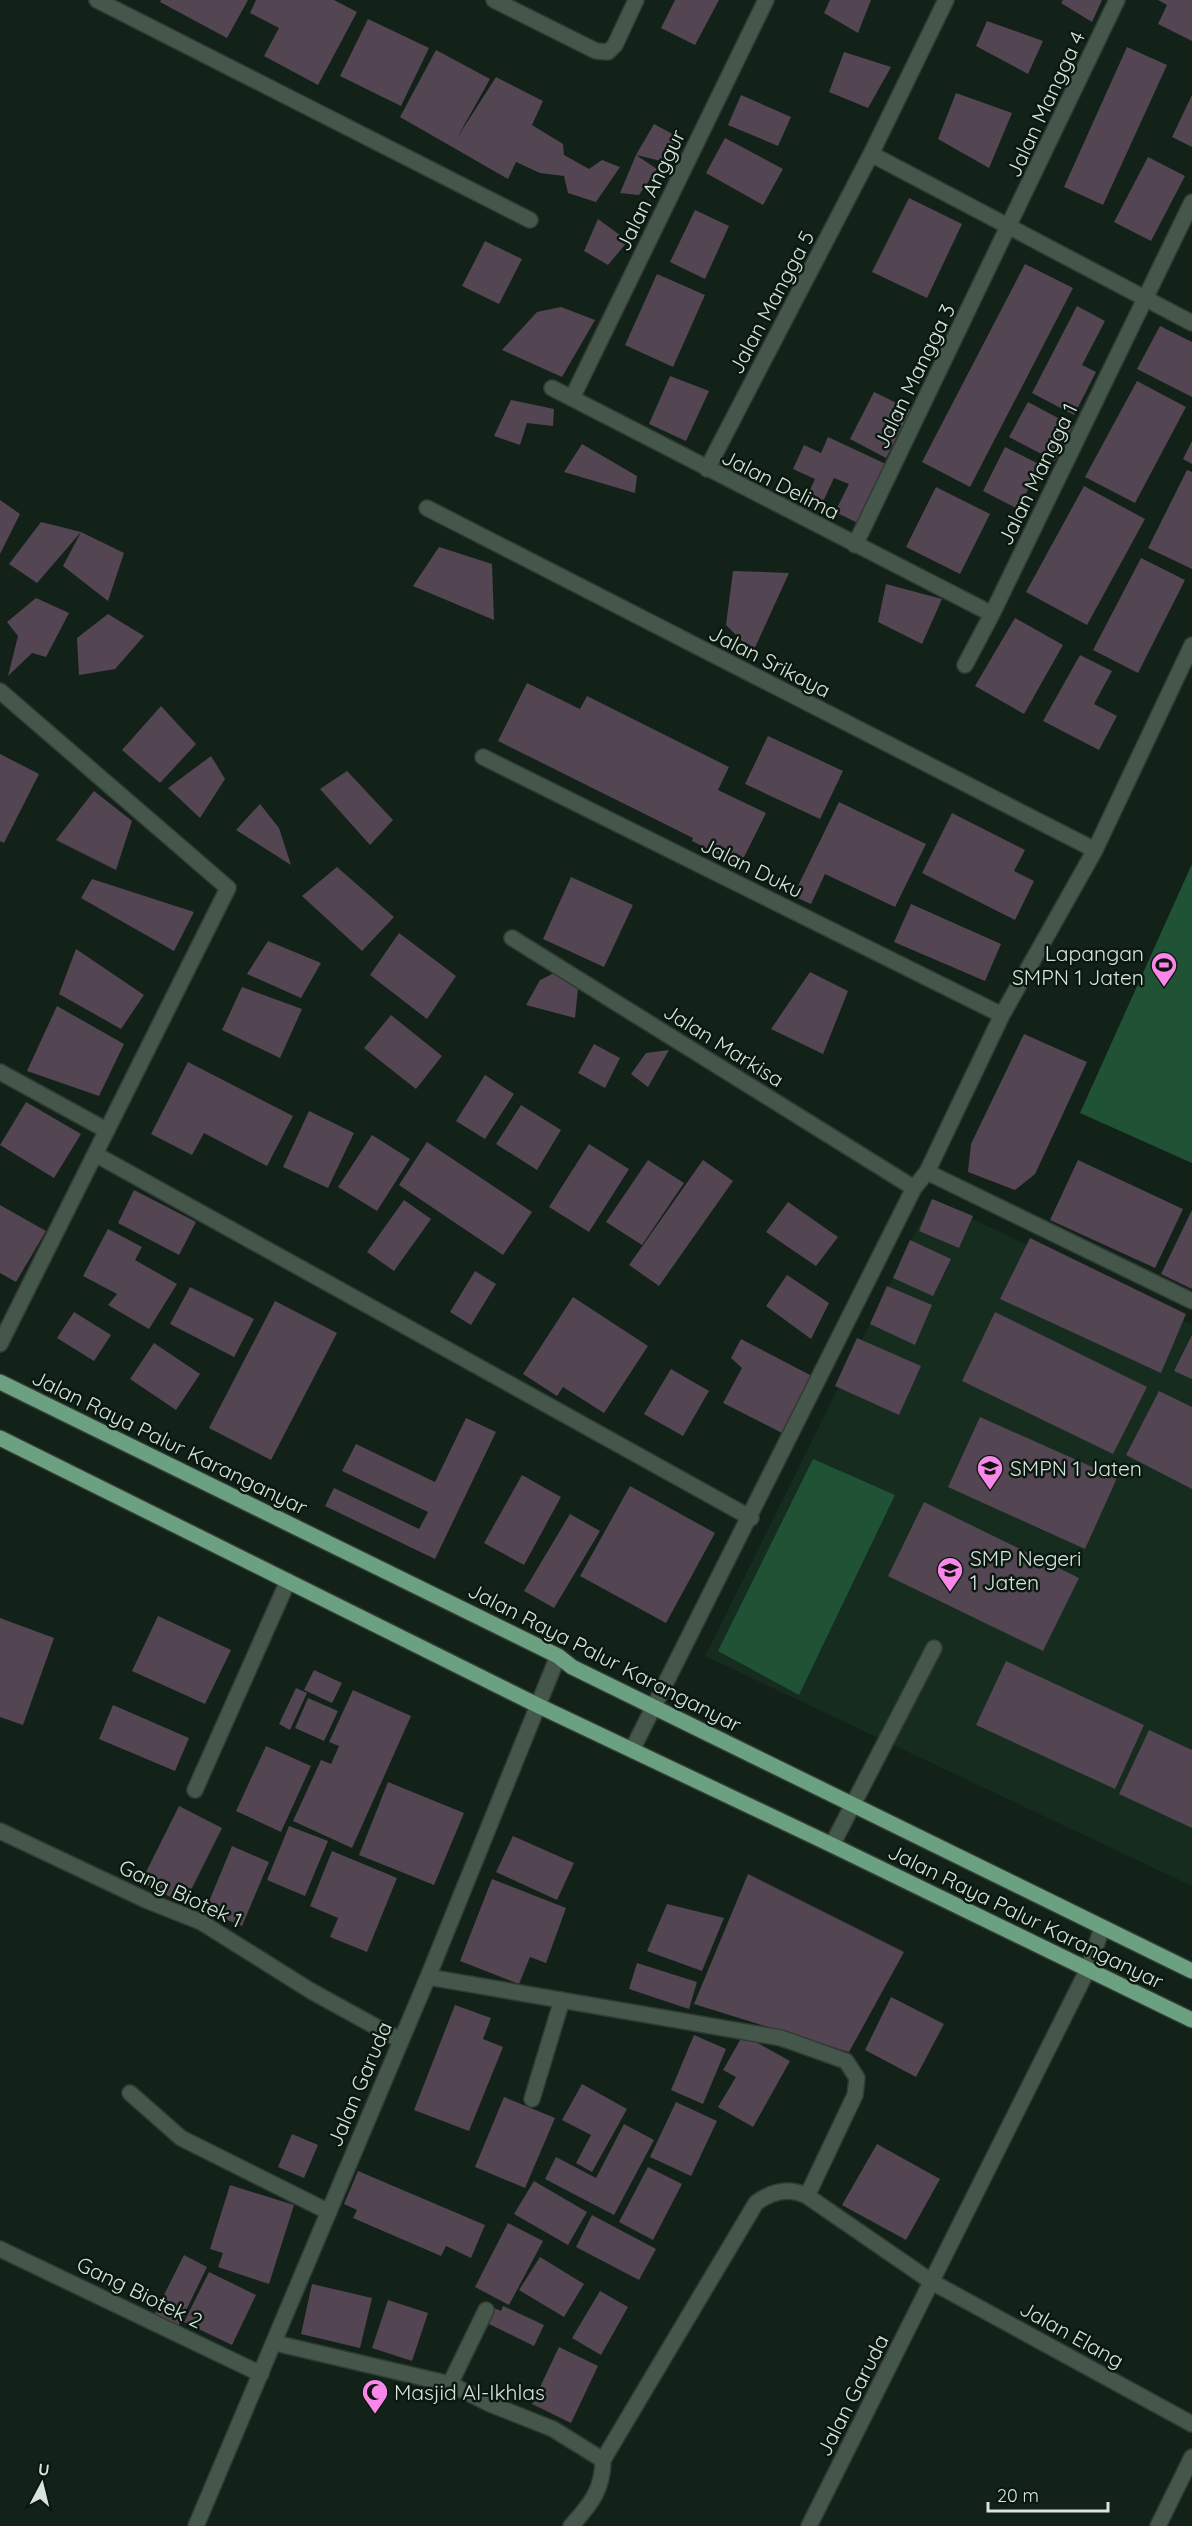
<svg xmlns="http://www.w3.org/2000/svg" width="1192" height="2526" viewBox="0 0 1192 2526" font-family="Quicksand,sans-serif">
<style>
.built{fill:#152c1e}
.green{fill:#205236}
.building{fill:#544552}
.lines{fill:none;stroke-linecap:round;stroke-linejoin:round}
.lane-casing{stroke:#313b34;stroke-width:18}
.street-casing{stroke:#313b34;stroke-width:18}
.primary-casing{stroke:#313b34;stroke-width:18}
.lane{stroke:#45574b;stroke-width:15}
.street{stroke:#45574b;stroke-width:15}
.primary{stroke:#6ba080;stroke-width:15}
.labels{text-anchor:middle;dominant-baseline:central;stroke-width:5;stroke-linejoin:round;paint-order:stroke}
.street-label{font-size:21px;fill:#d9e3dc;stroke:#091910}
.poi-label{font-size:21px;fill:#d9e3dc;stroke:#091910;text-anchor:start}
</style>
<rect width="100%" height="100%" fill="#122219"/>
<path class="built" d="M932,1199L1192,1325V1886L705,1656Z"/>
<path class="green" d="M1192,864V1163L1080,1113Z
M813,1459L895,1495L799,1695L718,1651Z"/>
<path class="building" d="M161,0H248L227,38L160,2Z
M256,0H334L357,12L318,85L264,56L279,28L250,13Z
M675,0H719L695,45L661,28Z
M830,0H871L858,33L824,13Z
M1063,0H1102L1092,22L1061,3Z
M1158,0H1192V41L1158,24L1167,5Z
M368,19L429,48L401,106L340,76Z
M987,21L1043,41L1028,74L976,46Z
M1127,47L1167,65L1103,205L1064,187Z
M436,50L490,79L457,138L496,77L543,101L532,125L563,144L564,155L589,169L602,160L620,167L596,202L568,193L564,176L540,173L516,162L508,179L400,117Z
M844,52L891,67L868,108L829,92Z
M956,93L1012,113L989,168L938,139Z
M741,95L791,117L778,146L728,125Z
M1192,95V147L1172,137Z
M654,124L678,137L661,161L636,155Z
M725,138L783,169L763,205L706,173Z
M636,155L657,169L639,195L620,193Z
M1148,157L1185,176L1151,241L1114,222Z
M909,198L962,224L927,298L872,272Z
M695,210L729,226L705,279L670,262Z
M598,219L628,241L608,265L584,251Z
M485,241L522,259L499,304L462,286Z
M1025,264L1073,288L970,487L922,462Z
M657,274L705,295L673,367L625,345Z
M1077,306L1105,321L1082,365L1096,372L1074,415L1032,393Z
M561,307L595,320L562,377L502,350L537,312Z
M1160,326L1192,342V397L1137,369Z
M670,376L709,391L686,441L649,424Z
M1137,381L1186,407L1135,503L1085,477Z
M874,392L911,410L886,458L850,439Z
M511,400L554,409L553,426L527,423L520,445L494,436Z
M1028,402L1073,426L1055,461L1009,437Z
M828,437L888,465L860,524L835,512L849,484L834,478L821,506L806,498L815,479L793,469L804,445L821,453Z
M1192,441V464L1183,459Z
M582,444L637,476L635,493L564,472Z
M1005,447L1041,465L1018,509L983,491Z
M1187,470L1192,472V569L1148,548Z
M1084,486L1145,519L1087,625L1026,592Z
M936,487L990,514L960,574L906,547Z
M0,500L20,514L0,554Z
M41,522L81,532L124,553L108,601L63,566L81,532L37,583L9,564Z
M439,547L492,564L494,620L413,586Z
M1141,558L1185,580L1138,673L1093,650Z
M733,571L789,573L753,652L726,625Z
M886,584L942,599L922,644L878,622Z
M36,598L69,613L46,657L32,653L8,676L18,636L7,622Z
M108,614L144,636L115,669L79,675L77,638Z
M1015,618L1063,645L1024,714L975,686Z
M1080,655L1112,671L1094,704L1117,716L1099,750L1043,721Z
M527,683L580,709L587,696L729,767L718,790L766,813L740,865L692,841L693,838L498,741Z
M161,706L196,744L160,783L122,750Z
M768,736L843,771L820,819L745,784Z
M0,754L39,774L4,843L0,841Z
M211,756L225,779L200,818L168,788Z
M347,771L393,820L370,845L320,789Z
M94,791L132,821L116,870L56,840Z
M839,802L926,844L895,907L825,874L811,904L793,896Z
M260,804L279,828L291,865L236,830Z
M952,813L1025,850L1014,871L1034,881L1015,920L922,873Z
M337,867L394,917L362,951L302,896Z
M571,877L633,905L604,967L543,939Z
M92,879L194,912L174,951L81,898Z
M911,904L1001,944L985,981L894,942Z
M399,933L456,976L427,1019L370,975Z
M268,941L321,963L301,998L247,974Z
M76,949L144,995L121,1029L59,994Z
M810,972L848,991L823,1054L771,1029Z
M554,973L578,988L575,1018L526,1005L540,980Z
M242,987L302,1009L280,1058L222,1030Z
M57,1006L124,1044L99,1096L27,1071Z
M391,1015L442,1056L416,1089L364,1048Z
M1024,1034L1087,1062L1035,1174L1015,1190L968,1172L971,1144Z
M594,1044L620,1058L605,1088L578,1073Z
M669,1050L648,1087L631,1074L646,1053Z
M188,1062L293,1116L267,1166L204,1133L192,1155L151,1134Z
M485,1075L514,1094L485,1139L456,1121Z
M26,1102L81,1134L54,1178L0,1145Z
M521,1105L561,1130L537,1170L496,1144Z
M309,1111L354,1133L328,1188L283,1167Z
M372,1135L410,1159L377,1211L338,1187Z
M427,1142L532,1212L503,1255L399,1185Z
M589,1144L629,1169L589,1232L549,1207Z
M648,1160L684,1183L642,1245L606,1222Z
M703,1160L733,1181L659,1286L629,1265Z
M1078,1160L1183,1209L1155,1268L1050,1220Z
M134,1190L196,1222L179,1255L118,1223Z
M932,1199L973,1216L959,1248L919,1231Z
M404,1200L431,1219L394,1271L367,1252Z
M788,1202L838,1237L816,1266L766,1232Z
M0,1205L46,1231L16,1282L0,1273Z
M1192,1210V1289L1161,1274Z
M108,1229L142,1247L135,1260L177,1284L149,1329L108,1305L117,1294L83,1276Z
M1030,1238L1186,1314L1161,1373L1000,1299Z
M910,1240L951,1259L933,1296L893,1278Z
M475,1271L496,1284L471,1325L450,1312Z
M787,1275L829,1303L811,1339L766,1306Z
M887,1286L932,1305L915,1345L870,1324Z
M190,1287L254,1319L234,1357L170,1324Z
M573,1297L648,1346L604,1413L563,1387L557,1396L523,1374Z
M275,1301L337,1333L271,1460L209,1428Z
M74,1312L111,1335L94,1361L57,1338Z
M995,1312L1147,1387L1113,1454L962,1381Z
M1192,1335V1379L1174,1371Z
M857,1338L921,1366L899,1415L835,1386Z
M741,1339L812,1376L782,1433L723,1403L742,1368L731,1358Z
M154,1343L200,1374L176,1410L130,1379Z
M671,1369L709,1391L683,1436L644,1414Z
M1159,1391L1192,1407V1489L1126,1455Z
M980,1417L1117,1478L1085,1549L948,1487Z
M466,1418L496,1432L435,1559L325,1506L334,1488L419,1529L428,1512L342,1471L356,1444L435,1482Z
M522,1475L561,1497L524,1565L484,1543Z
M630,1486L715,1533L666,1623L580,1576Z
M924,1502L1079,1578L1043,1651L888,1576Z
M570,1514L600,1531L554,1608L524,1591Z
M158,1616L231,1650L205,1704L132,1671Z
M0,1618L54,1638L23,1725L0,1717Z
M1006,1661L1144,1725L1115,1789L976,1725Z
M314,1670L342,1683L332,1703L304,1690Z
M296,1688L307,1693L290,1730L279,1724Z
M353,1690L411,1716L352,1848L293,1821L321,1760L331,1764L339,1746L329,1742Z
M308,1698L338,1711L324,1741L295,1728Z
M113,1705L189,1738L175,1771L99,1739Z
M1149,1730L1192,1750V1828L1119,1794Z
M266,1746L311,1766L281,1832L236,1811Z
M388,1782L464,1813L434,1885L359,1855Z
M179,1806L222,1828L184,1904L141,1882Z
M289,1826L328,1841L305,1896L267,1880Z
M513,1836L574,1863L557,1900L496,1872Z
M232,1846L269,1862L242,1926L205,1911Z
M332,1851L397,1878L367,1952L330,1937L338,1918L310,1906Z
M748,1874L904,1952L849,2052L694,2004Z
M492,1879L566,1908L546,1963L530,1957L519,1984L460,1961Z
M667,1904L724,1918L702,1971L647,1951Z
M637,1963L697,1982L689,2009L629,1989Z
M891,1997L944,2024L916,2077L865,2050Z
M455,2005L491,2018L483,2039L503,2047L469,2131L414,2110Z
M694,2035L726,2049L703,2104L671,2090Z
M743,2035L790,2061L753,2127L718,2107L736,2077L723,2070Z
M582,2084L627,2109L592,2172L576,2163L591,2135L562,2120Z
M504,2097L555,2118L525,2188L475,2167Z
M676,2102L717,2121L691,2176L650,2157Z
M624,2124L654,2140L614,2215L545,2179L556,2157L596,2178Z
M292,2134L318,2145L304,2178L278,2167Z
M877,2144L940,2179L906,2240L842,2205Z
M648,2167L682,2184L653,2240L619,2222Z
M358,2171L485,2225L471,2258L446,2246L441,2256L353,2218L357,2210L344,2204Z
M534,2181L587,2212L568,2245L514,2214Z
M230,2185L294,2205L269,2284L218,2267L223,2253L210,2249Z
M592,2215L656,2249L639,2280L576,2247Z
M508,2223L543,2241L509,2305L475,2287Z
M184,2255L207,2267L178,2327L154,2315Z
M540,2257L584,2284L564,2317L519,2290Z
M209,2272L256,2295L232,2345L184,2322Z
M312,2284L372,2298L360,2348L301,2334Z
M600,2291L628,2307L601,2355L572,2338Z
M388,2300L428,2313L412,2361L372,2348Z
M503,2306L544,2325L534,2346L485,2322L492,2307L501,2311Z
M559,2347L598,2366L571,2423L532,2404Z"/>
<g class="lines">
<g class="lane-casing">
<path id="lane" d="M927,1172L1192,1301
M832,1845L934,1648"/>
</g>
<g class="street-casing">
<path id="street" d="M97,0L530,220
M494,0L596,51L608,52L615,45L636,0
M871,154L1192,323
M552,388L992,614
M572,398L766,0
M707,469L871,154L946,0
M427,508L1095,850
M855,545L1117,0
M965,665L992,614L1192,202
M0,691L228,888L0,1344
M483,757L1002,1015
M512,938L914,1188
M0,1072L106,1130
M95,1154L751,1518
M632,1750L914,1188L927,1172L1002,1015L1095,850L1192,645
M195,1790L288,1581
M0,1831L148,1901L201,1922L311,1991L400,2040
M428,1977L781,2038L846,2061L857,2078L855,2095L807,2196
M130,2093L181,2138L329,2212
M532,2099L562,2000
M0,2249L261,2374
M275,2343L450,2384L490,2404L553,2429L603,2460
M450,2384L486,2310
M196,2526L428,1977L558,1656
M571,2526C590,2505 603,2490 603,2460L756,2203C772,2191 789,2187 807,2196L932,2282L1192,2424
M809,2526L1088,1969L1102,1928
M1158,2526L1192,2457"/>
</g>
<g class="primary-casing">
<path id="primary" d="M0,1382L558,1656L572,1667L1192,1971
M0,1438L539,1706L832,1845L1192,2020"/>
</g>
<use href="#lane" class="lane"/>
<use href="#street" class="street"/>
<use href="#primary" class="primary"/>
</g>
<defs>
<g id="stadium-pin" transform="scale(1.35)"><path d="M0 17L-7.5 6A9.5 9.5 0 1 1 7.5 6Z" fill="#f987e9" stroke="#091910"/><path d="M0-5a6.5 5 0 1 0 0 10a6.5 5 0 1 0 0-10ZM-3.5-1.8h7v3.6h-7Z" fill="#111"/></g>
<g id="school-pin" transform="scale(1.35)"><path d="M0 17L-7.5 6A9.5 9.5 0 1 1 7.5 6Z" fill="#f987e9" stroke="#091910"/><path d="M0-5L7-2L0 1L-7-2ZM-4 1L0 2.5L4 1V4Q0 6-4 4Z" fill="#111"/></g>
<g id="mosque-pin" transform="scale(1.35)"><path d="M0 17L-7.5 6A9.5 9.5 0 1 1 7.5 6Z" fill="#f987e9" stroke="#091910"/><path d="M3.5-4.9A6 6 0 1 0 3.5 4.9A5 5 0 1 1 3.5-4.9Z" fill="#111"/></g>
</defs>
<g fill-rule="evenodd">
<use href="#stadium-pin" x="1164" y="965"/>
<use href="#school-pin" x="990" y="1468"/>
<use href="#school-pin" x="950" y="1570"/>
<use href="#mosque-pin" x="375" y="2392"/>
</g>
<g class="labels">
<g class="street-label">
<text transform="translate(1045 104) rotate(-65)">Jalan Mangga 4</text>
<text transform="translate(650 190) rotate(-64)">Jalan Anggur</text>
<text transform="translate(771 302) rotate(-62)">Jalan Mangga 5</text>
<text transform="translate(914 376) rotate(-64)">Jalan Mangga 3</text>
<text transform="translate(1037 474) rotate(-64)">Jalan Mangga 1</text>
<text transform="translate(781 484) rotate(27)">Jalan Delima</text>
<text transform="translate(770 661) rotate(27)">Jalan Srikaya</text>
<text transform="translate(752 867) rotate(26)">Jalan Duku</text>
<text transform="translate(724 1045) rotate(32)">Jalan Markisa</text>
<text transform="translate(170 1442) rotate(26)">Jalan Raya Palur Karanganyar</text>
<text transform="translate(605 1657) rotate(27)">Jalan Raya Palur Karanganyar</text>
<text transform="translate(181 1893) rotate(25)">Gang Biotek 1</text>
<text transform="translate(1026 1916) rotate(26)">Jalan Raya Palur Karanganyar</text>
<text transform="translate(359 2084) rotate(-67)">Jalan Garuda</text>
<text transform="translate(140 2292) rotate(26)">Gang Biotek 2</text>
<text transform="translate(1072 2334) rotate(29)">Jalan Elang</text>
<text transform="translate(852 2395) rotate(-63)">Jalan Garuda</text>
</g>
<g class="poi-label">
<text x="1144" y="953" text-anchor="end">Lapangan<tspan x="1144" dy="24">SMPN 1 Jaten</tspan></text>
<text x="1010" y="1468">SMPN 1 Jaten</text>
<text x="970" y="1558">SMP Negeri<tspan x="970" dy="24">1 Jaten</tspan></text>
<text x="394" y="2392">Masjid Al-Ikhlas</text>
</g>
</g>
<g transform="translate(42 2484) rotate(7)" stroke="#091910" stroke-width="4.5" paint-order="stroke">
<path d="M0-4.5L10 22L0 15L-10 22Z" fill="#d9e3dc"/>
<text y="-9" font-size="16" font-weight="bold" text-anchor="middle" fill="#d9e3dc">U</text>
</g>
<path d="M988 2502v9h120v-9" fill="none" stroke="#d9e3dc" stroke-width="3"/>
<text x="997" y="2502" font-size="18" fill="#d9e3dc" stroke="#091910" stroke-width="4.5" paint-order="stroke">20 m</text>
</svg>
